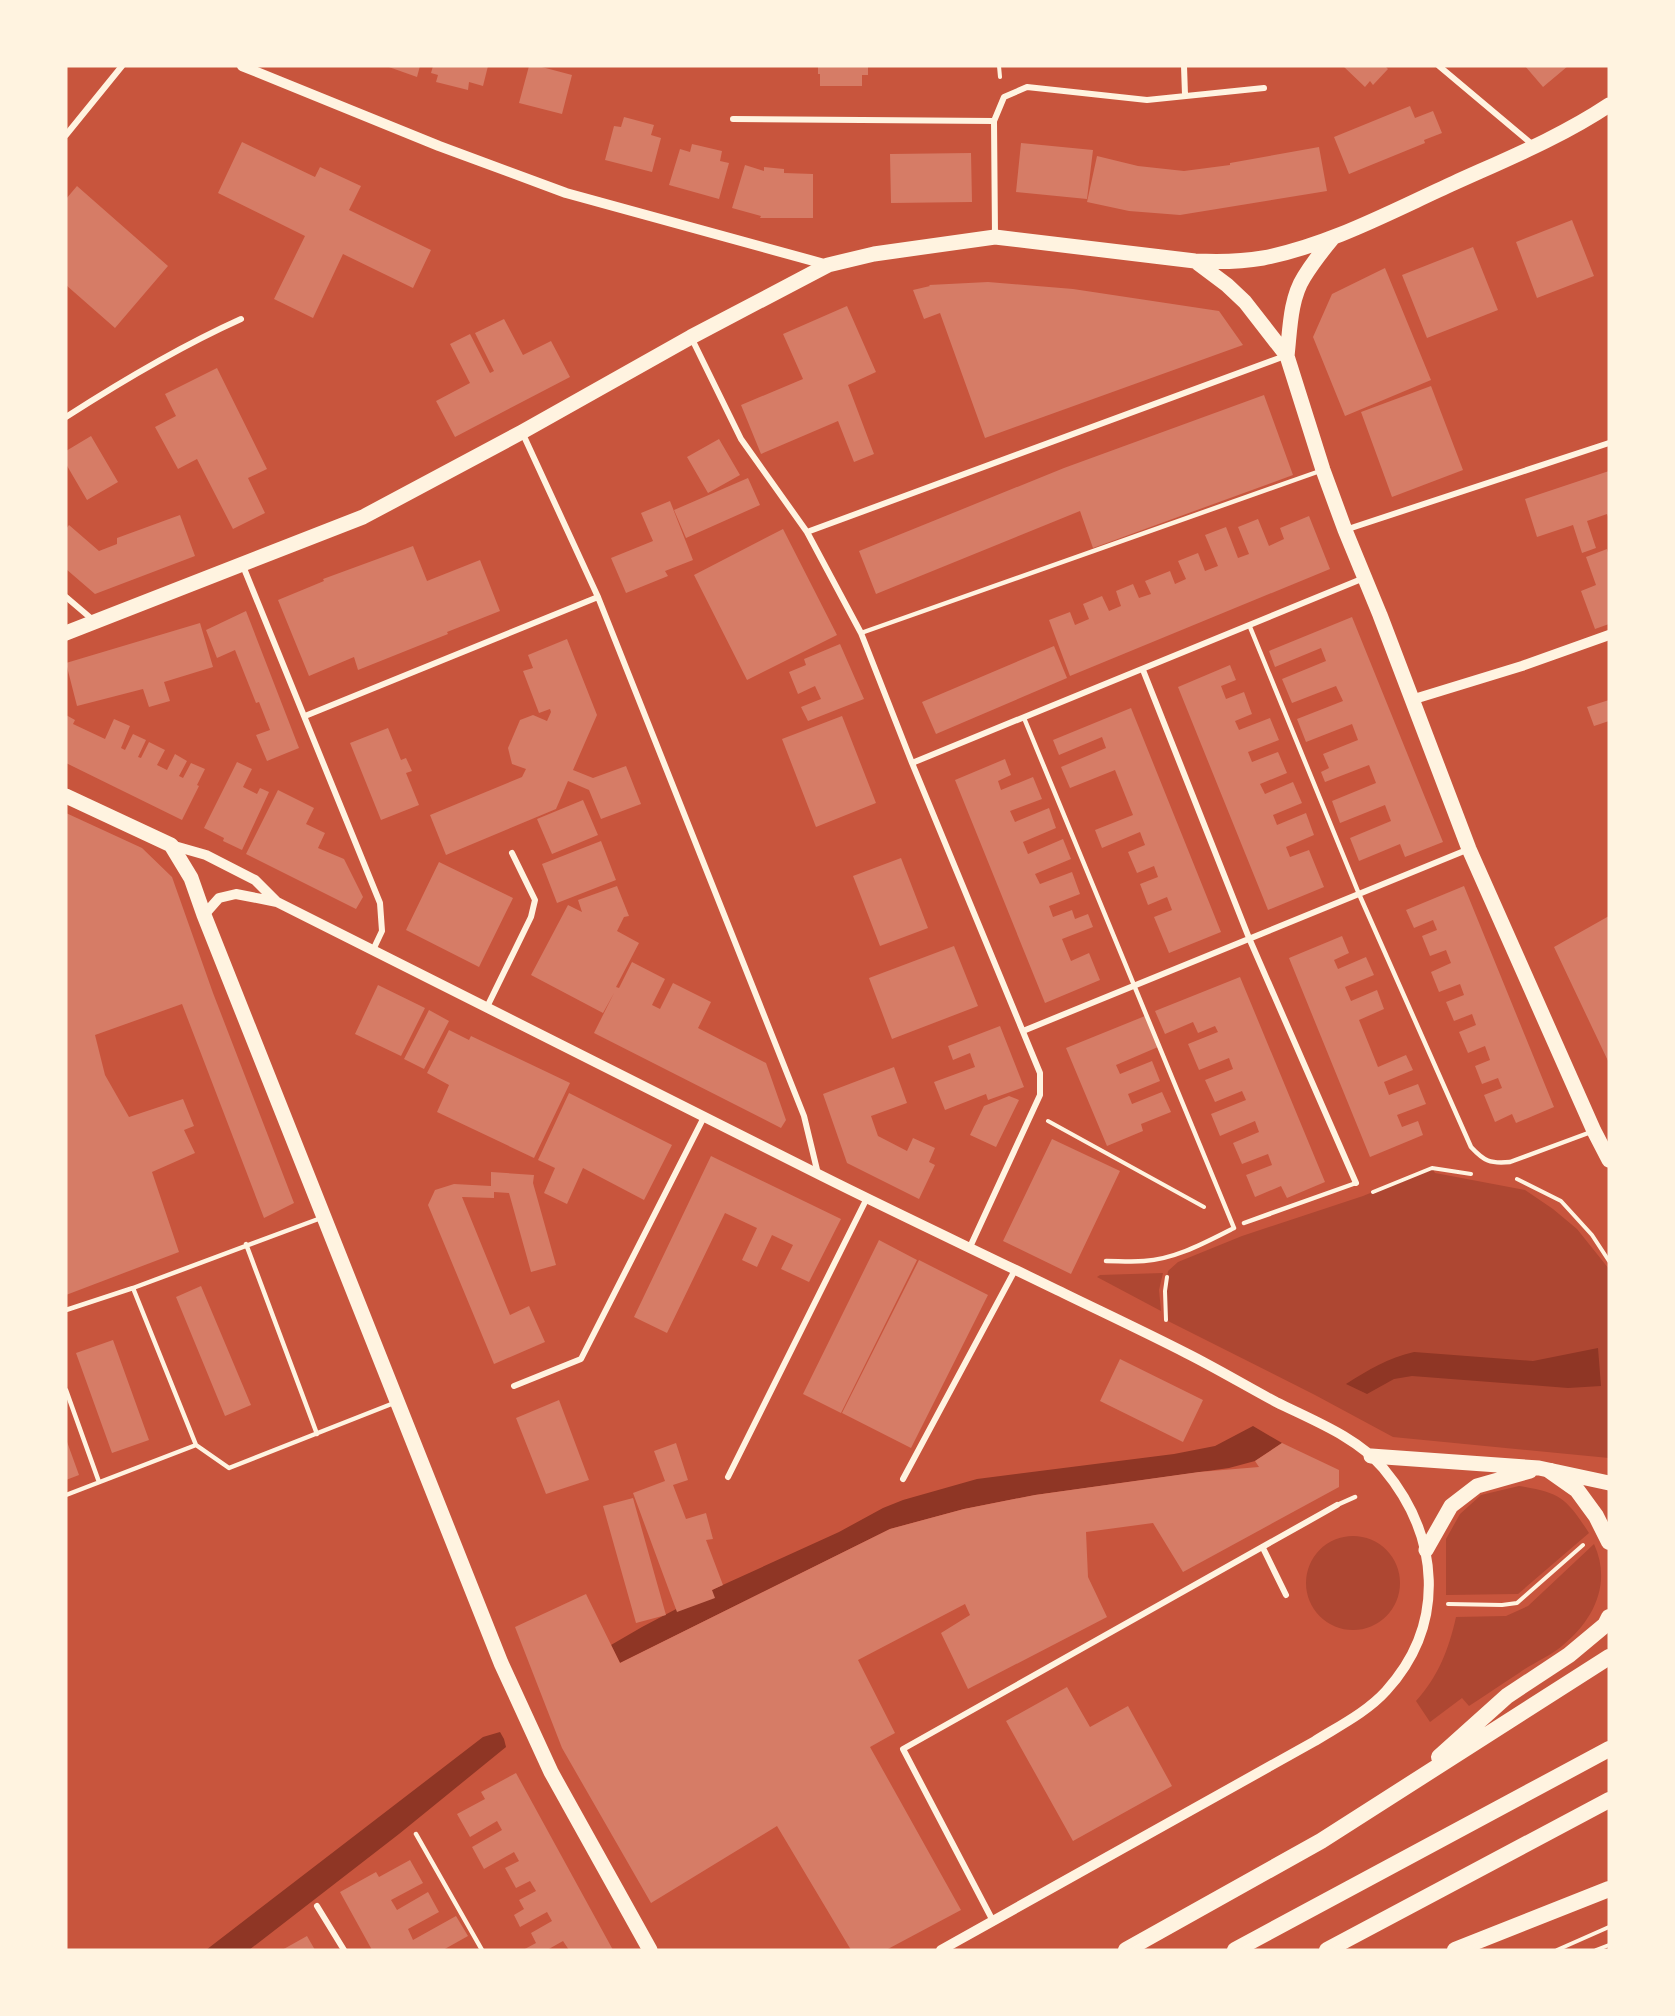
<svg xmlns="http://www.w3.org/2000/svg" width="1675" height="2016" viewBox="0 0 1675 2016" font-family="'Titillium Web',sans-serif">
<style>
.green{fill:#ae4732}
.water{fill:#8f3625}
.building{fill:#d67c66}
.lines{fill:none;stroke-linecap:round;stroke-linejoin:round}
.path{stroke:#fff3e0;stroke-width:4}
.service{stroke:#fff3e0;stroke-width:4.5}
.minor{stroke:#fff3e0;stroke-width:6}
.tertiary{stroke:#fff3e0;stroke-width:10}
.primary{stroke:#fff3e0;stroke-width:15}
.trunk{stroke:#fff3e0;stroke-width:16}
</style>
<rect width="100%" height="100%" fill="#c8553d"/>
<path class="green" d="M1432,1168L1435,1173L1525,1190L1553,1209L1577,1229L1609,1269V1458L1393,1437L1315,1395L1166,1320L1165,1291L1168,1271L1178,1262L1242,1236L1363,1196Z
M1163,1273L1159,1290L1161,1311L1097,1277L1100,1275Z
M1519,1486C1561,1493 1566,1498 1589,1533L1518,1594L1446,1595V1539L1460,1514L1481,1495Z
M1306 1583a47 47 0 1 1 94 0a47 47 0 1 1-94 0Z
M1594,1544C1612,1583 1594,1620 1562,1646C1550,1656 1533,1663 1519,1673C1502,1684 1486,1695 1469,1706L1462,1698L1430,1722L1416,1701C1438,1677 1449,1649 1456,1617L1506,1616L1528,1606Z"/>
<path class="water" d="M1598,1348L1601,1386L1568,1388L1412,1376L1394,1379L1367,1394L1346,1384C1368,1370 1388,1358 1414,1352L1533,1361Z
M1253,1426L1282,1443L1255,1461L1229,1468L1035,1495L964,1509L890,1529L620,1663L611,1645L642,1627L716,1588L839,1532L883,1508L903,1500L977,1479L1174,1454L1215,1446Z
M500,1732L504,1739L506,1747L399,1834L249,1950H206L483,1737Z"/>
<path class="building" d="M386,66H420L417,77Z
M433,66H488L483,86L469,82L468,90L436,82L438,75L431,73Z
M529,66H538L572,75L562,114L519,103Z
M818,66H868V75H862V86H820V74H818Z
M1343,66H1385L1388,69L1373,85L1370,81L1365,87Z
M1525,66H1568L1543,87Z
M1410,106L1415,118L1433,111L1442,133L1424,140L1425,143L1349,174L1334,137Z
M624,117L654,125L651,135L661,138L652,172L605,160L614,126L621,127Z
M242,142L315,177L320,167L361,186L349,210L431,250L413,288L343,254L313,318L274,299L305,236L218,193Z
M1021,143L1093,150L1087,199L1016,192Z
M692,144L722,151L720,161L729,163L719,199L669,185L680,149L690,152Z
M1319,147L1327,191L1180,215L1129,211L1087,202L1097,156L1138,166L1184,171L1230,165V163Z
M971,153L972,202L891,203L890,154Z
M745,165L764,171V167L784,169V173L813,174V218H760L761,216L732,208Z
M77,186L168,266L115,328L66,285V199Z
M1572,220L1594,276L1537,298L1516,242Z
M1473,247L1498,310L1427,338L1402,275Z
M1385,268L1431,380L1345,416L1313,337L1332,294Z
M988,282L1073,289L1219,311L1243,345L985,438L940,313L924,319L913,290L930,286L929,285Z
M847,306L876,372L848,385L874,454L854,462L838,421L761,454L741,405L803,379L783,334Z
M504,319L523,355L551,341L570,377L455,437L436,401L470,383L450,344L470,334L490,373L494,371L475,333Z
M217,368L267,469L248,478L265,513L233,529L197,459L178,469L155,427L176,416L165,394Z
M1431,386L1463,470L1392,497L1361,412Z
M1264,395L1293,475L1093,548L1080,511L876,594L859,551L1064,468Z
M91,436L118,482L87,500L66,464V451Z
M719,439L740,475L708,493L687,457Z
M1609,471V519L1607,514L1587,521L1596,548L1582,553L1573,525L1537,537L1525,499Z
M748,478L760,505L686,538L674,510Z
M670,501L693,560L665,571L668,576L626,593L611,558L653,541L641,513Z
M180,515L195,556L95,594L66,569V529L69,525L99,551L117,544V538Z
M1309,516L1330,569L1070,676L1049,620L1070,612L1075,625L1089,619L1083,604L1102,596L1109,611L1121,606L1116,591L1133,584L1139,598L1151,594L1145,581L1170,571L1175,584L1186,579L1178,561L1198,553L1205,571L1218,566L1205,535L1226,527L1238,558L1249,554L1238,527L1258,519L1269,546L1284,539L1280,528Z
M783,529L837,635L747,680L694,575Z
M413,546L427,581L480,560L500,611L447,632L448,634L358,670L354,657L309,676L278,600L324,581L323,579Z
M1607,549L1609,556V624L1595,629L1581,591L1596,585L1586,557Z
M246,611L299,748L267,761L256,735L270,730L259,702L256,703L235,650L217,658L206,630Z
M1352,617L1443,842L1405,857L1400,844L1359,861L1350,838L1391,821L1385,805L1340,823L1332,801L1376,783L1369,765L1325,782L1321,772L1329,768L1323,754L1358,740L1352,724L1306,742L1297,719L1343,701L1336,686L1292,703L1282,679L1326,661L1321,648L1275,667L1269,651Z
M200,623L213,667L164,682L170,701L149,707L143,689L77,706L66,663Z
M567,639L597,715L573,770L593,778L626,766L641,804L601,819L589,790L568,781L556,809L446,855L430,815L522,777L526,769L512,764L508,748L520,720L533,715L547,721L551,712L550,709L539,713L523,671L533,668L528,655Z
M840,644L864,699L808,721L801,707L821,699L815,686L798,694L789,672L806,665L804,659Z
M1054,646L1067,678L936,734L922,702Z
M1230,665L1236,680L1221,686L1226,699L1244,692L1252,714L1235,721L1239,730L1270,718L1279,740L1248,752L1252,762L1278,752L1287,773L1260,784L1265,794L1293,782L1302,803L1273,815L1277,825L1306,813L1314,835L1286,847L1290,857L1309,850L1324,887L1268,910L1178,687Z
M1609,700V721L1594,726L1587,707Z
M1131,708L1221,932L1169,953L1154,917L1172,910L1167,897L1148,905L1140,884L1158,877L1154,866L1137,873L1128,852L1145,845L1140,832L1102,848L1095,830L1133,815L1115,770L1070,788L1061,767L1106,748L1102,737L1059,755L1053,740Z
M66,715L75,720L73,724L105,739L114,719L130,726L121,748L125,750L133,734L146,740L138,757L141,758L149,742L165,750L157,765L167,770L175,754L187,761L179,776L183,778L191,763L205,769L197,785L199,786L182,820L66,763Z
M842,716L876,803L816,827L782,739Z
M388,728L401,760L406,758L412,771L406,773L419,805L381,820L350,743Z
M1005,759L1011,775L998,781L1001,790L1033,777L1042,799L1010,811L1015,822L1049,808L1056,828L1023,842L1028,854L1063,839L1071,859L1035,874L1040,884L1072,872L1080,894L1049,906L1053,917L1072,910L1075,919L1088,914L1093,927L1062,939L1071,961L1089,953L1100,980L1045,1003L955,780Z
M237,762L252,769L243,787L257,794L260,788L269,792L242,850L223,841L224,838L204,828Z
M278,790L314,808L306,824L325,833L318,848L344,859L363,897L356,909L246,854Z
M583,800L598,835L552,854L537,819Z
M66,813L142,848L172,877L213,993L294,1203L264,1218L182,1004L95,1035L105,1075L129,1117L183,1099L194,1126L184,1130L195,1153L152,1172L179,1252L66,1295Z
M601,841L616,880L557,903L542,864Z
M901,858L928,928L880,946L853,876Z
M439,862L513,898L479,967L406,930Z
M617,886L629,916L624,917L617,931L639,943L616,987L619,988L632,962L665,979L652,1005L660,1009L673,983L711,1002L698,1028L766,1063L786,1120L781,1128L594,1033L614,993L603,1013L531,975L568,905L582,912L578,900Z
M1464,886L1554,1107L1516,1123L1512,1114L1495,1122L1484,1095L1502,1088L1498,1078L1482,1084L1475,1066L1490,1060L1485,1046L1468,1053L1459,1032L1476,1025L1472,1014L1454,1021L1446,1002L1464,995L1460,984L1439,992L1431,972L1451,963L1446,950L1430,956L1422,936L1437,930L1433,920L1414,928L1406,910Z
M1609,916V1063L1554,947Z
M1342,936L1349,953L1334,960L1338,969L1366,957L1374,975L1345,987L1351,1001L1377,990L1384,1009L1359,1020L1378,1067L1406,1055L1413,1070L1384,1082L1389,1095L1418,1084L1426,1104L1397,1115L1402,1127L1418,1121L1423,1135L1370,1157L1289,958Z
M954,946L978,1006L892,1039L869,978Z
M1240,977L1325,1182L1287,1198L1281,1186L1255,1197L1246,1175L1272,1165L1268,1154L1242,1164L1233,1143L1259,1132L1255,1121L1220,1136L1211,1114L1246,1100L1242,1091L1215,1102L1205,1080L1233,1069L1229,1058L1199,1070L1188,1044L1218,1032L1215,1026L1198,1033L1193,1022L1165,1034L1155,1011Z
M378,985L425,1008L401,1056L355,1034Z
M429,1010L449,1021L424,1069L404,1059Z
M1145,1016L1158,1047L1116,1065L1120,1074L1152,1061L1160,1081L1128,1094L1132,1104L1162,1092L1171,1112L1141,1124L1143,1131L1107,1146L1066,1048Z
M1000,1026L1024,1087L988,1100L986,1094L945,1110L934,1082L975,1067L970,1053L953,1060L948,1046Z
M449,1030L469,1040L471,1036L570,1083L534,1158L437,1112L449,1085L427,1073Z
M894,1067L907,1103L871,1116L878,1136L907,1151L913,1138L935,1148L929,1162L935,1165L919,1199L847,1163L823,1094Z
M569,1093L672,1145L644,1200L583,1168L567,1204L544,1193L555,1168L538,1160Z
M1009,1096L1019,1100L996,1147L970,1135L984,1106Z
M1052,1139L1120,1171L1071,1274L1003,1241Z
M711,1156L841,1219L809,1282L781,1269L793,1245L772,1235L757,1267L742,1260L757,1228L725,1213L667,1333L634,1317Z
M491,1172L534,1175L533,1183L556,1265L531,1272L509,1193L494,1192V1198L462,1197L510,1315L529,1306L545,1342L494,1364L428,1205L435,1190L454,1184L491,1186Z
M879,1240L917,1260L841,1413L803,1394Z
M919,1260L988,1295L911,1448L842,1413Z
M201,1286L251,1405L225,1416L176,1297Z
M113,1340L149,1440L112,1453L76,1353Z
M1120,1359L1203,1400L1183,1442L1100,1401Z
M559,1400L589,1480L546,1494L516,1418Z
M66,1439L79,1475L66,1480Z
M676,1443L688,1480L673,1485L686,1519L706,1513L713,1539L706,1540L723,1585L712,1590L715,1598L677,1612L633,1493L665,1481L654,1451Z
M1282,1443L1339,1470V1487L1183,1572L1153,1523L1086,1532L1088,1577L1107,1617L968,1689L941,1633L970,1615L965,1604L858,1660L895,1733L870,1747L961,1910L886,1950H851L777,1826L651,1903L562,1748L515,1627L586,1594L620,1663L890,1529L964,1509L1035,1495L1199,1472L1259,1467L1255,1461Z
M633,1498L666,1615L636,1623L603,1506Z
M1067,1687L1090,1727L1128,1706L1172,1786L1073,1841L1006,1721Z
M516,1773L613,1950H569L563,1941L547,1950H523L536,1943L531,1933L552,1921L547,1912L520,1927L514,1915L524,1909L519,1900L536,1891L530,1881L516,1888L505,1868L519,1861L514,1852L484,1869L472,1847L502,1830L497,1821L470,1837L457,1814L485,1799L481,1792Z
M410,1860L423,1883L391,1900L397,1910L428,1892L439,1912L408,1929L413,1940L456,1916L468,1936L443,1950H372L340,1892L376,1872L379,1877Z
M307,1936L315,1950H282Z"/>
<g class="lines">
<path class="path" d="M999,66L1000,77
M1048,1121L1204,1207
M1517,1179L1561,1201L1592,1235L1609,1261
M1373,1192L1432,1168L1471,1174
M1166,1320L1165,1291L1167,1277
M1448,1604L1502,1605L1517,1603L1583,1545
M1557,1950L1609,1927
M1596,1950L1609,1945"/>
<path class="service" d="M1250,627L1359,894L1471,1147C1484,1161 1490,1164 1510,1162L1591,1132
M861,633L1320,471
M1024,718L1234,1228C1206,1242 1176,1259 1144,1261C1132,1262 1118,1261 1106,1261
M1244,1223L1356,1183
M246,1244L317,1434
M133,1288L196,1445L229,1468L394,1403
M66,1310L133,1288L321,1218
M66,1390L99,1482
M66,1495L196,1445
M1337,1505L1355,1497
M416,1834L482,1950"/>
<path class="minor" d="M1184,66L1185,95
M1439,66L1533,145
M733,119L994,121L1004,97L1027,87L1147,100L1264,88
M994,121L995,236
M66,135L122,66
M691,337L741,439L807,532L861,633L912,763L1040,1073V1095L970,1247
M66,417C122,381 181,346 241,319
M522,432L598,597L804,1116L818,1174
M1345,530L1609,443
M807,532L1285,356
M243,566L380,903L382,931L373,950
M66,597L93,620
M1143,670L1249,938L1356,1183
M305,716L598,597
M912,763L1364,578
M487,1007L531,917L535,900L512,853
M1023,1031L1469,849
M514,1386L581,1359L704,1117
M728,1477L867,1198
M903,1479L1015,1270
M1263,1548L1286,1595
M317,1906L344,1950
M993,1921L903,1749L1337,1505"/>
<path class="tertiary" d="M242,66L439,146L566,193L828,265
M1411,700L1522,666L1609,635
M171,845L206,855L255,880L277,902
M204,915L219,898L236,894L277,902C459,993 640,1086 822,1176C900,1215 979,1252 1057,1290C1100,1311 1143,1331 1186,1353C1216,1368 1246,1386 1276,1402C1312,1420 1357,1437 1383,1468C1440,1536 1447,1624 1386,1691C1367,1712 1339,1726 1315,1741L941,1950"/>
<path class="primary" d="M1195,261L1227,285L1245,302L1287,356L1323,470L1345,530L1380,615L1469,849L1594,1131L1609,1160
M1287,356C1290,330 1290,299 1304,277C1312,264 1322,251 1332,239
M66,633L363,517L522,432L691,337L828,265L874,254L995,237L1195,261C1217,262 1240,262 1263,258C1330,245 1392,211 1454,183C1507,159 1561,137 1609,105
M66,796L171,845L191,878L204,915L501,1663L551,1772L650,1950
M1371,1456L1539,1468L1609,1483
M1426,1550L1451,1506L1477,1486L1530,1471"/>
<path class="trunk" d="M1550,1471L1577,1490L1596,1516L1609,1542
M1439,1757L1507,1696L1569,1655L1605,1625L1609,1617
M1126,1950L1321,1841L1609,1657
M1235,1950L1609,1749
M1327,1950L1609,1800
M1455,1950L1609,1889"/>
</g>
<rect width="1675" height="2016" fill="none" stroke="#fff3e0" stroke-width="135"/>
</svg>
